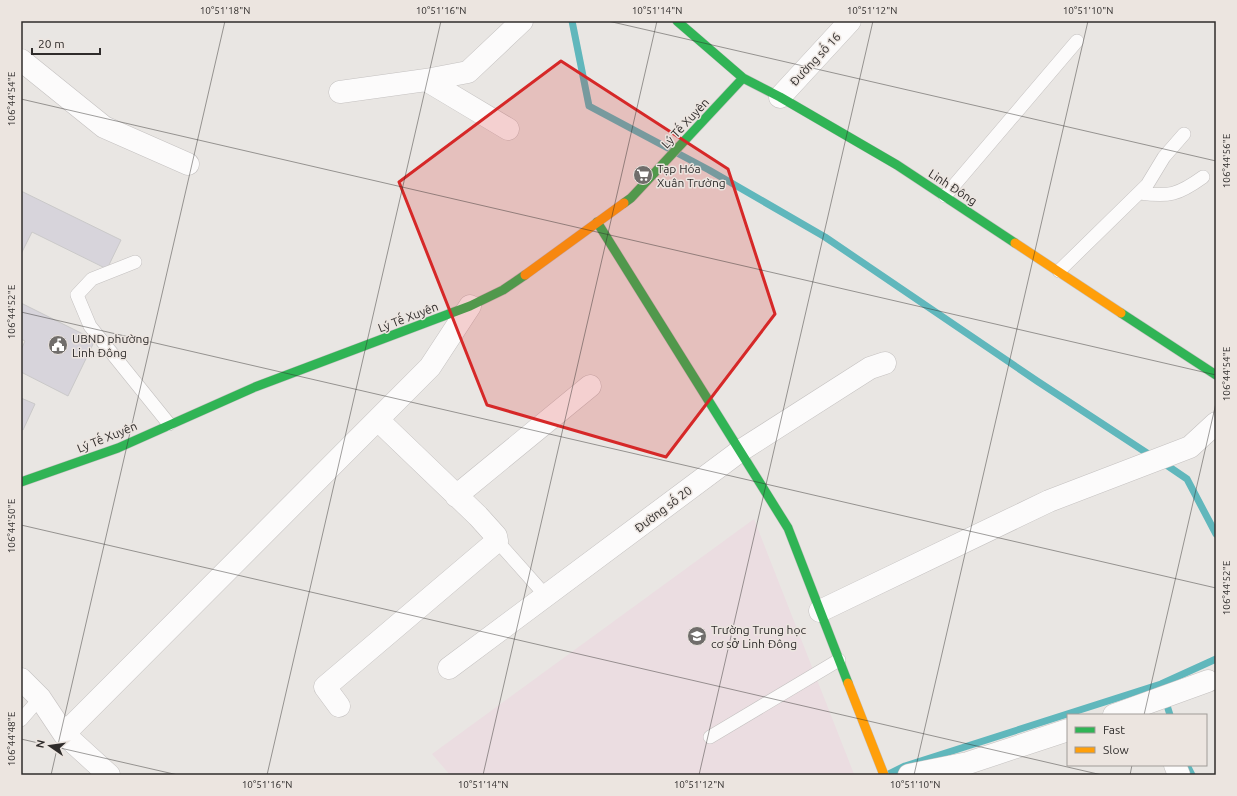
<svg xmlns="http://www.w3.org/2000/svg" width="1237" height="796" viewBox="0 0 1237 796" font-family="Ubuntu,sans-serif">
<style>
.education{fill:#ebdde1}
.lines{fill:none;stroke-linecap:round;stroke-linejoin:round}
.stream{stroke:#60b7bc;stroke-width:7}
.building{fill:#d7d4db;stroke:#cac9c9}
.lane-casing{stroke:#c4c1c0;stroke-width:14}
.street-casing{stroke:#c4c1c0;stroke-width:23}
.fast-casing{stroke:#c4c1c0;stroke-width:10}
.slow-casing{stroke:#c4c1c0;stroke-width:10}
.lane{stroke:#fcfbfb;stroke-width:13}
.street{stroke:#fcfbfb;stroke-width:22}
.fast{stroke:#30b455;stroke-width:9}
.slow{stroke:#ff9f0a;stroke-width:9}
.marked{fill:#d62828;fill-opacity:0.2;stroke:#d62828;stroke-width:3;stroke-linejoin:round}
.ticks{fill:none;stroke:#2f2c2b;stroke-width:1;stroke-opacity:0.45}
.labels{text-anchor:middle;dominant-baseline:central;stroke-width:3;stroke-linejoin:round;paint-order:stroke}
.street-label{font-size:12px;fill:#2f2c2b;stroke:#ece5e0}
.poi-label{font-size:12px;fill:#2f2c2b;stroke:#ece5e0;text-anchor:start}
.neatline{fill:none;stroke:#2f2c2b;stroke-width:1.5}
.ticks-label{font-size:10px;text-anchor:middle;fill:#2f2c2b}
</style>
<rect width="100%" height="100%" fill="#e9e6e3"/>
<path class="education" d="M754,519L854,774L450,775L432,754Z"/>
<g class="lines">
<path class="stream" d="M572,21L589,106L709,170L825,237L1037,381L1153,457
M1162,462L1187,479L1216,534
M1165,699L1170,715
M1187,765L1192,775
M887,775L905,766L1161,684L1216,659"/>
</g>
<path class="building" d="M21,191L121,240L107,269L32,232L21,254Z
M21,303L95,340L68,396L21,372V350L25,341L21,339Z
M21,398L35,404L23,430L21,429Z"/>
<g class="lines">
<g class="lane-casing">
<path id="lane" d="M1140,193C1169,197 1178,195 1203,177
M945,196L1077,41
M135,262L92,279L77,295L90,326L169,424
M1059,271L1147,185L1164,157L1184,134
M497,541L546,596
M21,720L40,698
M710,737L839,660"/>
</g>
<g class="street-casing">
<path id="street" d="M21,60L104,127L188,164
M426,80L508,129
M340,92L426,80L468,72L522,21
M780,97L850,21
M456,496L590,386
M820,611L1049,501L1190,447L1216,423
M449,668L740,451L870,368L885,363
M21,679L40,698L64,734L109,775
M339,706L325,687L497,541L496,536L478,516L378,420
M1114,715L1208,681
M64,734L430,367L470,306
M1175,765L1179,775
M909,775L968,763L1068,730"/>
</g>
<g class="fast-casing">
<path id="fast" d="M677,21L743,78L780,97L897,165L1015,243
M624,203L631,198L743,78
M597,222L788,528L848,683
M1121,313L1216,375
M21,482L118,448L255,387L470,306L503,290L525,275"/>
</g>
<g class="slow-casing">
<path id="slow" d="M1015,243L1121,313
M525,275L624,203
M848,683L884,775"/>
</g>
<use href="#lane" class="lane"/>
<use href="#street" class="street"/>
<use href="#fast" class="fast"/>
<use href="#slow" class="slow"/>
</g>
<path class="marked" d="M561,61L728,169L775,314L666,457L487,405L399,182Z"/>
<path class="ticks" d="M608,21L1216,161M21,99L1216,375M21,312L1216,588M21,525L1102,775M1144,715L1216,403M21,739L178,775M51,775L225,21M267,775L441,21M483,775L657,21M699,775L873,21M914,775L1088,21M1130,775L1132,765"/>
<defs>
<g id="supermarket-disc" transform="scale(1)"><circle r="9.5" fill="#706d6b" stroke="#ece5e0"/><path d="M-6-5.5h2.5l.6 2H6L4.5 2H-2.5L-4.4-4H-6ZM-1.5 3.2a1.3 1.3 0 1 0 .1 0ZM3 3.2a1.3 1.3 0 1 0 .1 0Z" fill="#fff"/></g>
<g id="civic-disc" transform="scale(1)"><circle r="9.5" fill="#706d6b" stroke="#ece5e0"/><path d="M-.6-6.5H3V-4.5H.6V-3L4-1V1h2V6H-6V1h2V-1L-.6-3ZM-1.2 2.5V6h2.4V2.5Z" fill="#fff"/></g>
<g id="school-disc" transform="scale(1)"><circle r="9.5" fill="#706d6b" stroke="#ece5e0"/><path d="M0-5L7-2L0 1L-7-2ZM-4 1L0 2.5L4 1V4Q0 6-4 4Z" fill="#fff"/></g>
</defs>
<g fill-rule="evenodd">
<use href="#supermarket-disc" x="643" y="175"/>
<use href="#civic-disc" x="58" y="345"/>
<use href="#school-disc" x="697" y="636"/>
</g>
<g class="labels">
<g class="street-label">
<text transform="translate(815 59) rotate(-47)">Đường số 16</text>
<text transform="translate(685 123) rotate(-47)">Lý Tế Xuyên</text>
<text transform="translate(953 187) rotate(33)">Linh Đông</text>
<text transform="translate(408 317) rotate(-21)">Lý Tế Xuyên</text>
<text transform="translate(107 437) rotate(-22)">Lý Tế Xuyên</text>
<text transform="translate(663 509) rotate(-37)">Đường số 20</text>
</g>
<g class="poi-label">
<text x="657" y="168">Tạp Hóa<tspan x="657" dy="14">Xuân Trường</tspan></text>
<text x="72" y="338">UBND phường<tspan x="72" dy="14">Linh Đông</tspan></text>
<text x="711" y="629">Trường Trung học<tspan x="711" dy="14">cơ sở Linh Đông</tspan></text>
</g>
</g>
<rect width="1237" height="796" fill="none" stroke="#ece5e0" stroke-width="44"/>
<rect x="1067" y="714" width="140" height="52" fill="#ece5e0" stroke="#a09b98"/>
<rect x="1075" y="727" width="20" height="6" fill="#30b455" stroke="#a09b98"/>
<text x="1103" y="734" font-size="12" fill="#2f2c2b">Fast</text>
<rect x="1075" y="747" width="20" height="6" fill="#ff9f0a" stroke="#a09b98"/>
<text x="1103" y="754" font-size="12" fill="#2f2c2b">Slow</text>
<g transform="translate(50 746) rotate(283)" stroke="#ece5e0" stroke-width="3" paint-order="stroke">
<path d="M0-3L7 15L0 10L-7 15Z" fill="#2f2c2b"/>
<text y="-6" font-size="11" font-weight="bold" text-anchor="middle" fill="#2f2c2b">N</text>
</g>
<path d="M32 48v6h68v-6" fill="none" stroke="#2f2c2b" stroke-width="2"/>
<text x="38" y="48" font-size="12" fill="#2f2c2b" stroke="#ece5e0" stroke-width="3" paint-order="stroke">20 m</text>
<rect x="22" y="22" width="1193" height="752" class="neatline"/>
<g class="ticks-label">
<text x="225" y="14">10°51'18"N</text>
<text x="441" y="14">10°51'16"N</text>
<text x="657" y="14">10°51'14"N</text>
<text x="872" y="14">10°51'12"N</text>
<text x="1088" y="14">10°51'10"N</text>
<text transform="translate(11 99) rotate(-90)" y="4">106°44'54"E</text>
<text transform="translate(1226 161) rotate(-90)" y="4">106°44'56"E</text>
<text transform="translate(11 312) rotate(-90)" y="4">106°44'52"E</text>
<text transform="translate(1226 374) rotate(-90)" y="4">106°44'54"E</text>
<text transform="translate(11 526) rotate(-90)" y="4">106°44'50"E</text>
<text transform="translate(1226 588) rotate(-90)" y="4">106°44'52"E</text>
<text transform="translate(11 739) rotate(-90)" y="4">106°44'48"E</text>
<text x="267" y="788">10°51'16"N</text>
<text x="483" y="788">10°51'14"N</text>
<text x="699" y="788">10°51'12"N</text>
<text x="915" y="788">10°51'10"N</text>
</g>
</svg>
